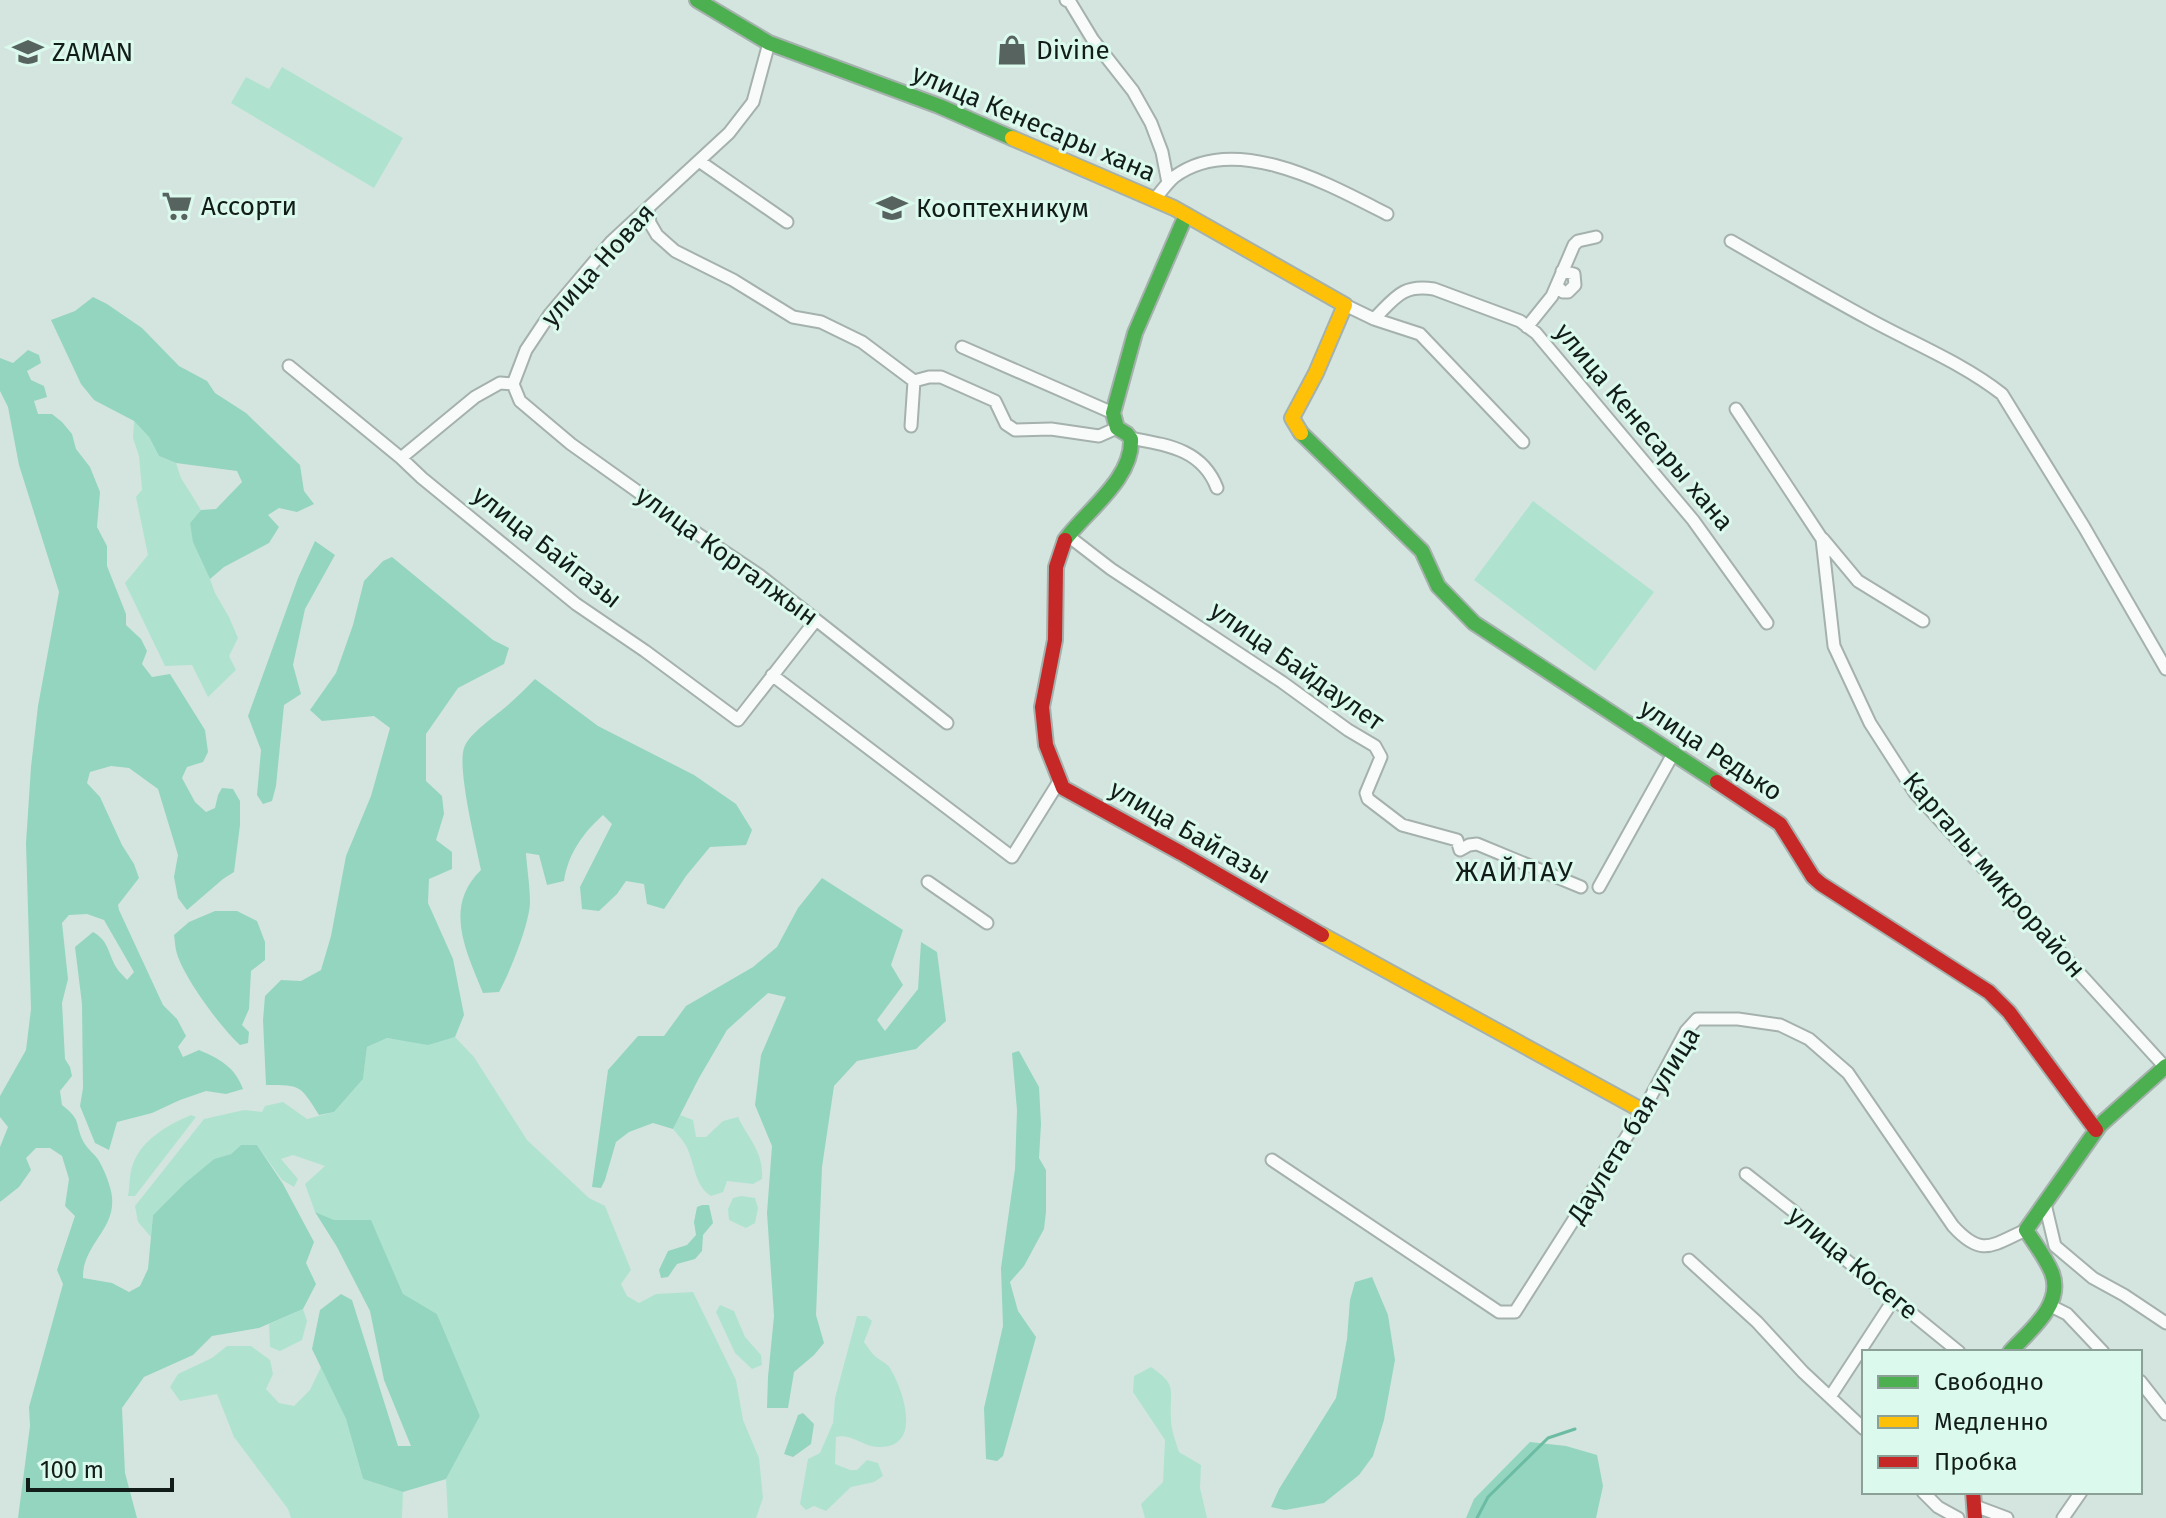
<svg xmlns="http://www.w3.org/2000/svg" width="2166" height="1518" viewBox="0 0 2166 1518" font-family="'Fira Sans',sans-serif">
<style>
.green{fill:#afe3d0}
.forest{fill:#94d5c0}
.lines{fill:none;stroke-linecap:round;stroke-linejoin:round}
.stream{stroke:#6cbca4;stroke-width:3}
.street-casing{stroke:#a5b1ac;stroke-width:15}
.fast-casing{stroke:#a5b1ac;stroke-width:18}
.slow-casing{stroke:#a5b1ac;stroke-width:18}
.jam-casing{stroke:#a5b1ac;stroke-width:18}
.street{stroke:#f9fbfa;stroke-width:11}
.fast{stroke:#4caf50;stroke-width:14}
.slow{stroke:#ffc107;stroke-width:14}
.jam{stroke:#c62828;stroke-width:14}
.labels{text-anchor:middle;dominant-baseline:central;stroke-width:6;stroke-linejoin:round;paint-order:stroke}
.poi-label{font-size:26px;fill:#121d19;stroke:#dbf9ed;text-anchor:start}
.street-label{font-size:26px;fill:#121d19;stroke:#dbf9ed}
.neighbourhood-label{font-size:28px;letter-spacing:2px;fill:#121d19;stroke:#dbf9ed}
</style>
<rect width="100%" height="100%" fill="#d4e5df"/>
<path class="green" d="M282,67L403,138L374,188L231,103L246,77L269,89Z
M134,421L149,437L159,456L176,463L181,478L201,510L190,523L215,593L229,617L238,638L229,656L236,670L208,697L192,665L165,666L125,583L148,555L136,497L142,490L139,456L133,438Z
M1533,501L1654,592L1595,671L1474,580Z
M455,1037L474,1057L527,1140L589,1198L605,1206L631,1270L621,1284L627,1296L639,1303L656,1294L693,1292L736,1380L743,1420L759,1458L763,1498L756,1518H448L446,1479L480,1416L437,1314L403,1295L371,1221L333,1220L315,1212L305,1184L325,1166L293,1155L281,1159L298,1179L294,1187L282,1180L257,1145H241L231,1154L214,1159L185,1183L153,1215L151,1237L138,1222L135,1206L204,1119L244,1110L262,1112L265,1106L283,1102L307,1119L334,1112L363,1079L367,1047L387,1038L428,1044Z
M191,1115L196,1117L135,1196H128C130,1186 129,1174 133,1164C142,1139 168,1125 191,1115Z
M680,1115L693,1120L696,1137H706L723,1121L738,1117C749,1140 764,1152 762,1179L753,1184L727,1181L723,1192L711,1196C695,1186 695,1166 688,1150C685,1142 678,1135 673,1129Z
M741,1196L755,1198L758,1208L755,1223L746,1228L729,1220L728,1209L733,1198Z
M720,1305L734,1311L745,1337L761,1355L762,1365L752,1369L735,1353L716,1312Z
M303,1309L307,1321L302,1340L280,1351L270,1347L269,1324Z
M857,1316H866L872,1321L864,1342C868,1347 871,1353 876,1357C881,1361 887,1363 890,1368C904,1391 923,1449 878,1447C863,1447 852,1433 836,1437L835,1464L850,1470H857L867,1460L878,1463L883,1476L874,1482L851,1487L826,1511L814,1506L806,1510L800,1504L808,1459L820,1453L833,1423L835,1398Z
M227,1346H251L270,1360L273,1374L266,1389L279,1403L294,1406L310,1390L321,1367L346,1419L363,1479L403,1492L402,1518H291L288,1509L234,1437L217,1394L180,1401L170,1387L178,1374L212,1358Z
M1151,1367C1179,1386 1169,1390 1171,1419C1171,1430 1176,1442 1179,1452L1201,1465L1200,1488L1207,1518H1145L1141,1504L1163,1482L1165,1440L1133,1392L1134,1376Z"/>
<path class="forest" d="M93,297L107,304L142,328L179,366L207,381L215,393L246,413L300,465L304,491L314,504L297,512L279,508L268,515L279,527L269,543L224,567L210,579L193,542L190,523L201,510L216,509L242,482L237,471L176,463L159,456L149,437L134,421L94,400L81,384L51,320L75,311Z
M28,350L39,355L41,363L27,371L31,380L44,386L47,397L34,401L38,414H52L62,422L72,434L76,449L90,467L100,492L97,527L107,546V566L126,614V625L141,639L147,651L142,664L152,677L170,674L205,730L208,752L203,762L187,767L182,778L195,802L206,812L215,808L218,795L222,788L233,789L240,801V825L234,872L223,879L187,910L178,898L174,877L178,855L158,789L129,768L111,766L90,772L87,783L100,797L122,845L134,864L139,878L118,905L119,910L163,1005L177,1019L186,1036L178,1047L183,1057L199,1050C220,1059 235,1067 243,1089L226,1094L206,1091L180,1100L152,1113L117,1122L109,1150L95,1143L80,1106L83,1088L82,1004L75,947L93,932C110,941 108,956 118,970C118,971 127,979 127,980L134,972L104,920L87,914L69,915L62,923L68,979L62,1003L65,1059L70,1067L72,1076L60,1091L62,1105C82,1121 74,1121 83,1141C87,1149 95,1154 99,1161C103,1168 107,1177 109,1184C124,1227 82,1241 83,1278L112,1283L129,1292L140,1286L148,1269L153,1215L185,1183L214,1159L231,1154L241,1145H257L283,1184L314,1242L306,1263L316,1284L303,1309L259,1328L212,1336L193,1355L144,1377L122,1408L125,1473L137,1518H18L30,1426L29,1407L63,1284L57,1270L75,1216L65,1206L69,1179L62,1156L50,1148H36L26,1158L31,1170L19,1187L0,1202V1147L8,1127L0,1117V1096L26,1050L31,1009L26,843L31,767L38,706L59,592L19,465L8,407L0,391V358L13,363Z
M315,541L335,555L305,609L293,665L301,694L284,705L276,786L272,801L263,804L257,795L261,750L248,716L298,578Z
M392,557L493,640L509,648L504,664L458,688L426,734V781L442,796L444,814L436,840L452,852V869L429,879L428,903L453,959L464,1015L455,1037L428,1045L387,1038L367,1047L363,1079L334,1112L319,1115C300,1085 301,1085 266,1085L263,1020L265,996L281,980L301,981L321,970L331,936L346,856L371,796L390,728L374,716L322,721L310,710L336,673L353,625L364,581L383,561Z
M535,679L598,726L694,775L736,804L752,830L746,845L710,847L686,876L664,909L647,904L644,884L626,881L617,894L599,911L582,909L580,887L612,824L603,815C583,833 568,854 564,881L547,885L539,855L526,853C527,869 530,886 530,903C529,925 510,972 499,992L483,993C466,951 443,907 481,870C476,845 457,769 464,748C469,733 497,715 508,705C517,697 526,688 535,679Z
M822,878L903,930L891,965L903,985L877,1020L885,1031L918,989L921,942L937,952L946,1021L916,1049L857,1061L834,1086L822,1167L816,1315L824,1343L814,1355L794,1372L788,1408H767L768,1377L774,1316L767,1213L772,1146L755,1105L761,1055L786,997L768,993L727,1030L699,1078L673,1129L653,1123L629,1132L616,1142L605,1180L601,1188L592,1187L608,1070L638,1036H664L686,1006L753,967L777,947L798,908Z
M215,911H237L257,921L265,942V960L251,971L249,1009L242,1025L249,1032L248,1043L240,1045C221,1028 185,979 177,954C175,948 175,941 174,935L189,922Z
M1019,1051L1039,1087L1041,1124L1039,1158L1046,1170V1212L1044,1229L1024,1266L1010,1282L1018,1311L1036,1337L1003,1456L997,1461L986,1459L984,1408L1003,1326L1001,1268L1015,1169L1017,1110L1012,1053Z
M702,1205H709L713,1223L703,1235L702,1251L695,1259L677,1264L668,1277L661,1278L659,1270L668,1251L687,1245L696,1235L694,1222L697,1207Z
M315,1212L334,1220H371L403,1294L437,1314L480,1416L446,1479L403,1492L363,1479L346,1419L312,1349L320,1310L341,1294L352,1300L398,1446H411L384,1380L370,1311L337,1247Z
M1372,1277L1388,1315L1395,1360L1384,1420L1373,1456L1359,1475L1324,1503L1285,1510L1271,1507L1279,1489L1336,1398L1347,1339L1350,1300L1355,1282Z
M803,1413L814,1424L811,1444L793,1457L784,1454L798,1415Z
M1530,1442L1566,1446L1597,1455L1603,1486L1596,1518H1466L1474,1499Z"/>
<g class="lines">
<path class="stream" d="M1477,1518L1488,1497L1548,1438L1575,1429"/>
<g class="street-casing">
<path id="street" d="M1066,0L1070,2L1093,40L1133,91L1151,123L1162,152L1168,183
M699,161L787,222
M1154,200C1160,193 1167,183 1174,177C1235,131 1330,185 1387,214
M648,208L650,223L657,235L675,251L733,280L793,317L821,322L862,342L914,381L911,426
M1731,241C1776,267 1821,293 1867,318C1912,343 1961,362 2002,394L2084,527L2166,669
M1557,286L1563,292H1568L1575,285L1574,274L1562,271
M1345,305L1374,319L1420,334L1523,442
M1374,319C1395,298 1402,284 1434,289L1520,321L1536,333L1693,520L1767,623
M1527,327L1552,296L1574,245L1578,241L1596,237
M962,347L1113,413
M289,366L401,458L422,478L576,604L645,651L738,720L816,620
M914,381L929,377H941L995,401L1006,424L1015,430L1051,429L1099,436L1117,428
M513,384L520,401L571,444L686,526L759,575L947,723
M1736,409L1822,539L1834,646L1870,723L1915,793L2165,1067
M1130,438C1167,445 1202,449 1217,488
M401,458L475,397L500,383L513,384L526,350L550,314L611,242L729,133L753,102L769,43
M1067,535L1111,569L1282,682L1348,730L1375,746L1381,757L1366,793L1368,799L1402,825L1457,840L1460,850L1469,845L1477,844L1581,887
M1823,539L1858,581L1923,621
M772,675L1012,857L1060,780
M928,882L987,923
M1599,887L1673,754
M1272,1160L1499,1312H1515L1643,1111L1686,1031L1697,1019H1738L1780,1025L1809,1039L1848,1073L1953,1226C1982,1258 1992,1245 2026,1230
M1746,1174L1793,1211L1835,1251L1959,1352
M2045,1204L2055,1246L2093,1278L2124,1295L2166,1323
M1689,1260L1757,1322L1803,1372L1864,1429
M2051,1306L2067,1314L2103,1352
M2140,1381L2166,1414
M1830,1397L1894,1299
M1923,1492L1938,1507L1958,1518
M1975,1506L2007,1518
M2063,1518L2081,1492"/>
</g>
<g class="fast-casing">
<path id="fast" d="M697,0L769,43L939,106L1012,138
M1301,433L1422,551L1438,586L1474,623L1717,782
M1065,540C1086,511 1133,479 1131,439L1127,434L1117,428L1113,413L1135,333L1186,215
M2010,1352C2029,1331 2064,1305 2052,1273C2046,1258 2035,1244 2026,1230L2100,1125L2166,1066"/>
</g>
<g class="slow-casing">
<path id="slow" d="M1012,138L1174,208L1345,305L1316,373L1292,418L1301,433
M1322,935L1643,1111"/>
</g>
<g class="jam-casing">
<path id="jam" d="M1065,540L1056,567L1055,640L1042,707L1046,745L1063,788L1181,853L1322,935
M1717,782L1780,824L1813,877L1821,884L1989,992L2009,1012L2096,1130
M1973,1492L1975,1518"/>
</g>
<use href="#street" class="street"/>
<use href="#fast" class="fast"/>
<use href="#slow" class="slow"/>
<use href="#jam" class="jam"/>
</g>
<defs>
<g id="shop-bare" transform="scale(2.4)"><path d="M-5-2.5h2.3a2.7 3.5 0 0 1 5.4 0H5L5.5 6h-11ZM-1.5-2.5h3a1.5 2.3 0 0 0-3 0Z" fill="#56635e" stroke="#dbf9ed" stroke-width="2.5" paint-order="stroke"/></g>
<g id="school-bare" transform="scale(2.4)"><path d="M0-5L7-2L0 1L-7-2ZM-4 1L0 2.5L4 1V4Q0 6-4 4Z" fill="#56635e" stroke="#dbf9ed" stroke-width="2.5" paint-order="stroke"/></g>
<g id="supermarket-bare" transform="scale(2.4)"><path d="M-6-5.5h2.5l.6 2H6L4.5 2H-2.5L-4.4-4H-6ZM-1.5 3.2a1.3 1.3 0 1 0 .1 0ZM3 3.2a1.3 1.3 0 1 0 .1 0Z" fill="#56635e" stroke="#dbf9ed" stroke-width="2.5" paint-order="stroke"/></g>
<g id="university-bare" transform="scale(2.4)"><path d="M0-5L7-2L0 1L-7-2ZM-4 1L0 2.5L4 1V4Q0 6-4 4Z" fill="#56635e" stroke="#dbf9ed" stroke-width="2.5" paint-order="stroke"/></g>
</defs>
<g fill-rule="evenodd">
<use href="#shop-bare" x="1012" y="50"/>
<use href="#school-bare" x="28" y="52"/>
<use href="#supermarket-bare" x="177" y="206"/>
<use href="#university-bare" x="892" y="208"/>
</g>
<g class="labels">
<g class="poi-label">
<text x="1036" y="50">Divine</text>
<text x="52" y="52">ZAMAN</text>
<text x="201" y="206">Ассорти</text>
<text x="916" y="208">Кооптехникум</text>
</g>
<g class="street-label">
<text transform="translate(1034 123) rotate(23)">улица Кенесары хана</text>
<text transform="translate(598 265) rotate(-48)">улица Новая</text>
<text transform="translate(1644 427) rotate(50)">улица Кенесары хана</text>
<text transform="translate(547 547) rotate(38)">улица Байгазы</text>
<text transform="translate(727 556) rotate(36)">улица Коргалжын</text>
<text transform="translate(1297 666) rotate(35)">улица Байдаулет</text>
<text transform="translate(1711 750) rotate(33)">улица Редько</text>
<text transform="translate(1190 832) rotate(30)">улица Байгазы</text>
<text transform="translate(1994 875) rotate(49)">Каргалы микрорайон</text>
<text transform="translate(1634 1125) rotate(-58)">Даулета бая улица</text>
<text transform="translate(1853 1263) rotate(40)">улица Косеге</text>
</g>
<g class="neighbourhood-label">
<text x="1515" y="871">ЖАЙЛАУ</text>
</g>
</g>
<rect x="1862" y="1350" width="280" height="144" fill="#dbf9ed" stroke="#8ba198" stroke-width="2"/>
<rect x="1878" y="1376" width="40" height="12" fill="#4caf50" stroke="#8ba198" stroke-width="2"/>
<text x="1934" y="1390" font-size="24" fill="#121d19">Свободно</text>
<rect x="1878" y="1416" width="40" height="12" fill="#ffc107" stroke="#8ba198" stroke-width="2"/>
<text x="1934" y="1430" font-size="24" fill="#121d19">Медленно</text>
<rect x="1878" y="1456" width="40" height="12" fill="#c62828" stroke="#8ba198" stroke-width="2"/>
<text x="1934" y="1470" font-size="24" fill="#121d19">Пробка</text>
<path d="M28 1478v12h144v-12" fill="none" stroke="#121d19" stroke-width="4"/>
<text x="40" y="1478" font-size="24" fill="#121d19" stroke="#dbf9ed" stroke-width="6" paint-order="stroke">100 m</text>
</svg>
